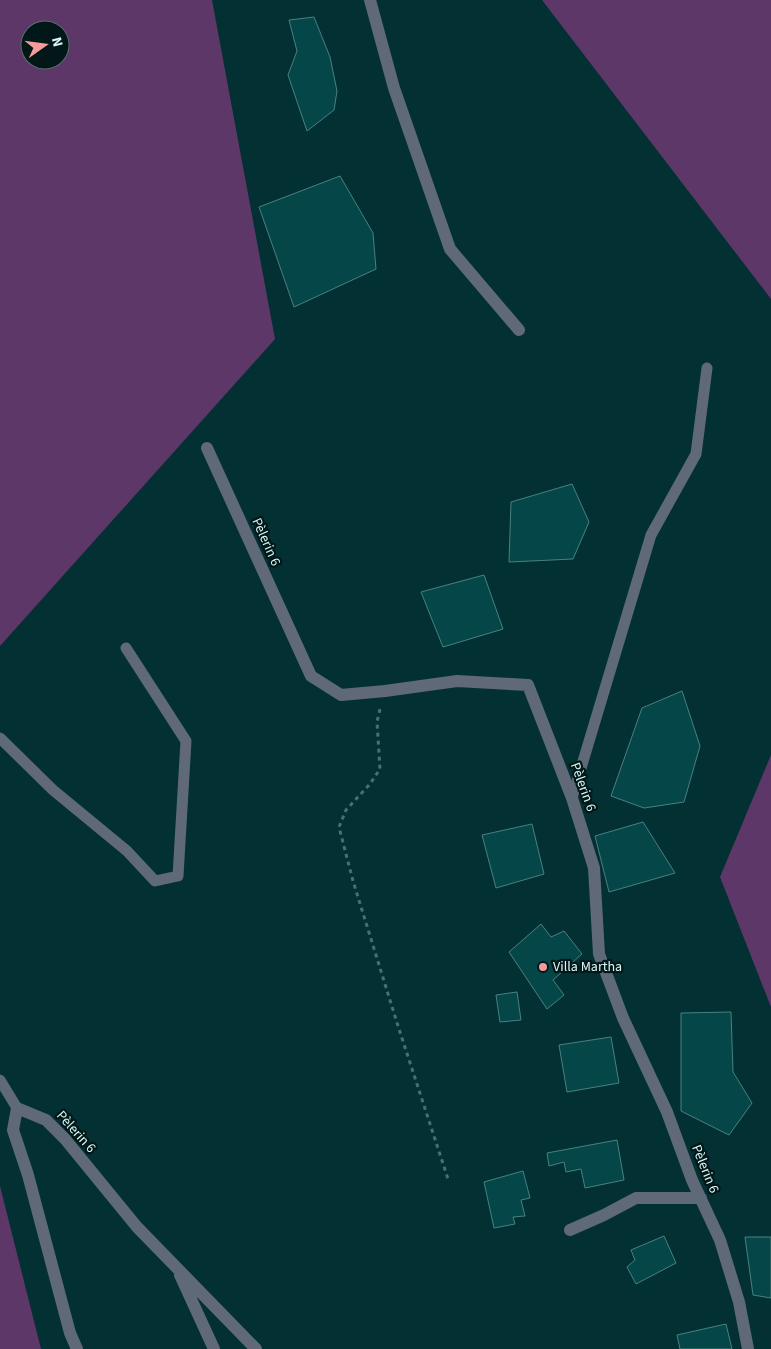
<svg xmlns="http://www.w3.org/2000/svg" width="771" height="1349" viewBox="0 0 771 1349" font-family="'Source Sans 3',sans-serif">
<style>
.green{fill:#5d3767;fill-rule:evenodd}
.building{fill:#054648;stroke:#498183}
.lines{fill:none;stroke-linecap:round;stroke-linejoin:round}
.path{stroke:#477071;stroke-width:3;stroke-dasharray:4 4;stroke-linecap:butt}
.service{stroke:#5f6978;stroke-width:11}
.minor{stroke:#5f6978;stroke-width:12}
.poi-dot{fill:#f59b9c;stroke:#011718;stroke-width:2}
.labels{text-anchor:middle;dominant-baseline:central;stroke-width:4.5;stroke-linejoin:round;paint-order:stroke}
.street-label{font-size:14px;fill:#daf6f7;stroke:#011718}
.poi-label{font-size:14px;fill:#daf6f7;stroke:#011718;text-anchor:start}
</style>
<rect width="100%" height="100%" fill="#033133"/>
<path class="green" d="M0,0H212L275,339L0,646ZM30,30H60V60H30Z
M542,0H771V299Z
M771,755V1007L720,877Z
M0,1186L41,1349H0Z"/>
<path class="building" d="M314,17L330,57L337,91L334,110L307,131L288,75L297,51L289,20Z
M340,176L373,233L376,269L294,307L259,207Z
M572,484L589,522L573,559L509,562L511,502Z
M484,575L503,629L443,647L421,592Z
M682,691L700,746L684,802L644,808L611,796L642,708Z
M643,822L675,873L609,892L595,836Z
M532,824L544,874L496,888L482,835Z
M541,924L551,937L564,931L582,954L553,980L564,995L547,1009L509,952Z
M517,992L521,1020L500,1022L496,995Z
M731,1012L733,1072L752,1103L729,1135L681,1111V1013Z
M611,1037L619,1083L567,1092L559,1045Z
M617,1140L624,1180L585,1188L581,1169L566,1172L564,1162L549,1166L547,1153Z
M523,1171L530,1198L521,1200L525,1216L513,1217L515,1224L494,1228L484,1182Z
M664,1236L676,1263L636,1284L627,1267L635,1260L631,1250Z
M745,1237H771V1298L753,1295Z
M726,1324L732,1349H680L677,1335Z"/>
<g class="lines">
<path class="path" d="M380,709L377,722L380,769L370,784L346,810L339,827L353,881L398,1026L449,1182"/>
<path class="service" d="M0,738L53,790L127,851L155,881L178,876L186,741L126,648
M572,798L651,535L696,454L707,368
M0,1080L17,1108"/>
<path class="minor" d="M370,0L394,88L450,249L519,330
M207,448L311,676L341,695L385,691L457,681L528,685L572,798L594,868L599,954L623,1018L667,1112L692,1180L720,1240L739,1302L748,1349
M570,1230L604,1215L636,1198H701
M180,1275L214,1349
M77,1349L70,1333L28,1175L13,1130L17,1108L46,1120L65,1139L137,1227L256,1349"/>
</g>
<circle class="poi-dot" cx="543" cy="967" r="5"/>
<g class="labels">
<g class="street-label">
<text transform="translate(266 542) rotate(66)">Pèlerin 6</text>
<text transform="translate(583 787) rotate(70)">Pèlerin 6</text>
<text transform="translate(76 1132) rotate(48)">Pèlerin 6</text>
<text transform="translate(705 1169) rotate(68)">Pèlerin 6</text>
</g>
<g class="poi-label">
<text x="553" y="967">Villa Martha</text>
</g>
</g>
<g transform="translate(45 45) rotate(76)"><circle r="24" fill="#011718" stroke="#587071"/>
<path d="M0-4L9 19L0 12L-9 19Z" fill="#f59b9c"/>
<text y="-8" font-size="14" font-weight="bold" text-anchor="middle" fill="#daf6f7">N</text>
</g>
</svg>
